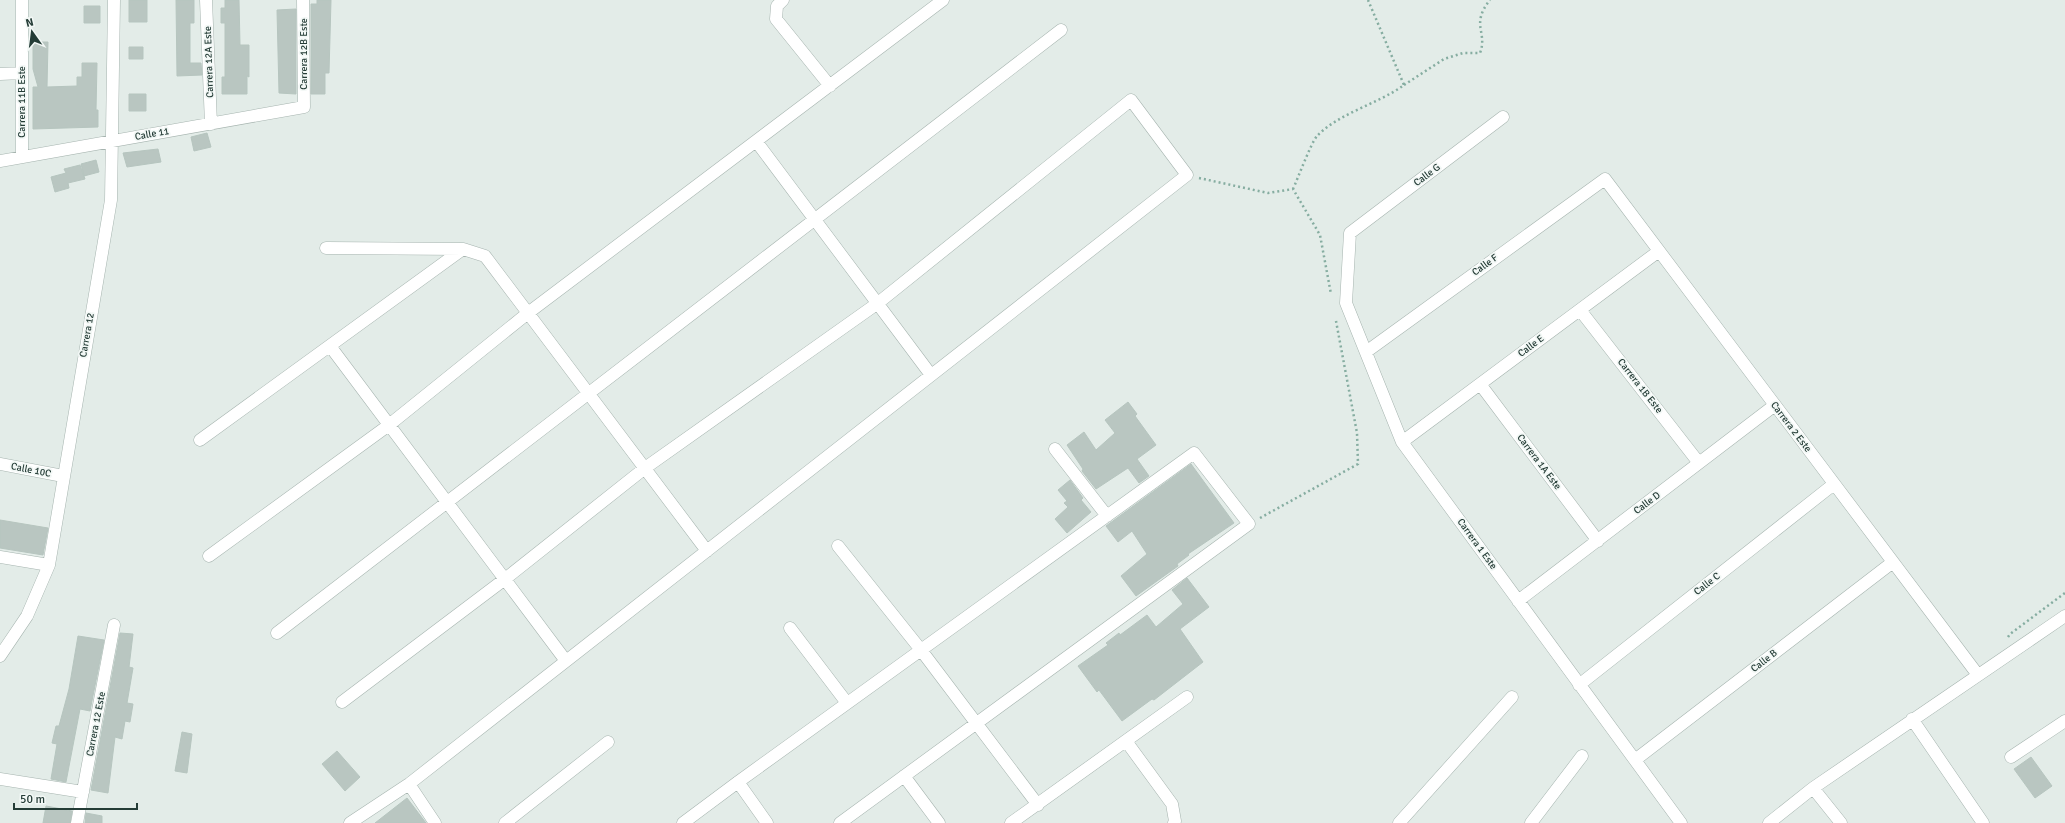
<svg xmlns="http://www.w3.org/2000/svg" width="2065" height="823" viewBox="0 0 2065 823" font-family="Signika,sans-serif">
<style>
.building{fill:#b9c6c1;stroke:#b6c5bf}
.lines{fill:none;stroke-linecap:round;stroke-linejoin:round}
.minor-casing{stroke:#a6b4af;stroke-width:13}
.path{stroke:#86ada1;stroke-width:2.5;stroke-dasharray:2 3;stroke-linecap:butt}
.minor{stroke:#fff;stroke-width:12}
.labels{text-anchor:middle;dominant-baseline:central;stroke-width:3.5;stroke-linejoin:round;paint-order:stroke}
.street-label{font-size:10px;fill:#243c36;stroke:#f3f8f6}
</style>
<rect width="100%" height="100%" fill="#e3ece8"/>
<path class="building" d="M129,0H147V22H129Z
M176,0H194V23H190V63H201L202,75L177,76Z
M225,0H239L240,45H249V77L247,76V94H222V77H225V23H221V8H225Z
M317,0H331L329,73H325V94H311V4H317Z
M84,6H100V23H84Z
M296,9V94L279,93L277,10Z
M33,42H48L47,87L77,86V77H82V63H97L96,110H98V127L33,129V87H38L33,69Z
M129,47H143V59H129Z
M129,94H146V111H129Z
M207,133L211,147L194,151L191,137Z
M158,149L161,162L127,167L123,153Z
M96,160L99,172L84,176L81,164Z
M80,165L85,179L68,183L69,188L55,192L51,177L66,173L64,169Z
M1128,402L1137,414L1135,416L1156,445L1137,459L1149,476L1139,483L1128,468L1096,489L1082,471L1083,469L1067,445L1084,432L1096,450L1115,433L1105,420Z
M1191,464L1234,523L1188,554L1189,555L1177,564L1178,566L1136,596L1121,576L1147,554L1132,531L1118,542L1106,526Z
M1070,480L1083,498L1081,500L1091,512L1067,533L1055,519L1068,507L1064,503L1067,501L1058,490Z
M0,520L48,528L43,555L0,548Z
M1187,578L1209,607L1180,629L1203,662L1154,700L1152,699L1122,721L1099,690L1097,692L1078,666L1108,645L1106,643L1119,633L1120,635L1147,615L1156,627L1183,604L1172,590Z
M120,633L133,634L129,667L133,668L127,703L133,704L130,722L125,721L122,739L115,737L108,793L91,790Z
M78,636L104,640L90,711L80,709L66,782L51,779L57,744L52,743L56,726H59L69,689Z
M182,732L192,734L187,773L175,771Z
M337,751L360,777L345,791L322,764Z
M2031,757L2052,786L2035,798L2014,769Z
M407,798L426,823H375Z
M46,806L72,811L70,823H43Z
M86,813L102,816V823H85Z"/>
<g class="lines">
<g class="minor-casing">
<path id="minor" d="M206,0L211,124
M783,0L777,6L776,19L830,86
M0,74L22,73
M1503,117L1350,233L1346,303L1402,442L1681,823
M756,141L931,375
M22,157V0
M0,161L304,107L303,0
M326,248L463,249L485,256L707,551
M1580,310L1699,463
M330,346L566,661
M1366,352L1605,179L1978,675
M1480,384L1598,541
M200,440L463,249
M1402,442L1659,251
M1055,449L1107,516
M0,464L63,476
M838,546L921,650L1038,805
M209,556L389,425L528,313L943,0
M0,557L49,565
M1518,601L1775,405
M790,628L847,703
M277,633L1061,30
M0,656L27,616L49,565L111,200L114,0
M1579,685L1834,484
M342,702L505,579L645,468L878,303L1131,100L1187,175L409,784L350,823
M1912,719L1983,823
M1126,741L1172,804L1175,821L1174,823
M2011,757L2065,721
M1635,760L1893,562
M904,776L939,823
M0,779L83,792
M738,782L767,823
M409,784L435,823
M1813,788L1841,823
M77,823L114,625
M505,823L608,742
M683,823L738,782L1194,453L1249,524L840,823
M1011,823L1187,697
M1399,823L1512,697
M1531,823L1582,756
M1769,823L1813,788L2065,616"/>
</g>
<path class="path" d="M1404,85L1444,59L1463,53H1480C1488,32 1470,25 1490,0
M1199,178L1268,193L1293,189L1320,235L1331,294
M1293,189C1298,178 1311,143 1317,136C1339,113 1378,104 1404,85L1368,0
M1260,518L1358,464L1357,433L1336,321
M2008,637L2010,634L2065,593"/>
<use href="#minor" class="minor"/>
</g>
<g class="labels">
<g class="street-label">
<text transform="translate(304 54) rotate(-90)">Carrera 12B Este</text>
<text transform="translate(209 62) rotate(-92)">Carrera 12A Este</text>
<text transform="translate(22 102) rotate(-90)">Carrera 11B Este</text>
<text transform="translate(152 134) rotate(-10)">Calle 11</text>
<text transform="translate(1427 175) rotate(-37)">Calle G</text>
<text transform="translate(1485 265) rotate(-36)">Calle F</text>
<text transform="translate(87 335) rotate(-80)">Carrera 12</text>
<text transform="translate(1531 346) rotate(-37)">Calle E</text>
<text transform="translate(1640 386) rotate(52)">Carrera 1B Este</text>
<text transform="translate(1791 427) rotate(53)">Carrera 2 Este</text>
<text transform="translate(1539 462) rotate(53)">Carrera 1A Este</text>
<text transform="translate(31 470) rotate(11)">Calle 10C</text>
<text transform="translate(1647 503) rotate(-37)">Calle D</text>
<text transform="translate(1477 544) rotate(54)">Carrera 1 Este</text>
<text transform="translate(1707 584) rotate(-38)">Calle C</text>
<text transform="translate(1764 661) rotate(-38)">Calle B</text>
<text transform="translate(96 724) rotate(-79)">Carrera 12 Este</text>
</g>
</g>
<g transform="translate(32 32) rotate(346)" stroke="#f3f8f6" stroke-width="3" paint-order="stroke">
<path d="M0-3L7 15L0 10L-7 15Z" fill="#243c36"/>
<text y="-6" font-size="11" font-weight="bold" text-anchor="middle" fill="#243c36">N</text>
</g>
<path d="M14 803v6h123v-6" fill="none" stroke="#243c36" stroke-width="2"/>
<text x="20" y="803" font-size="12" fill="#243c36" stroke="#f3f8f6" stroke-width="3" paint-order="stroke">50 m</text>
</svg>
